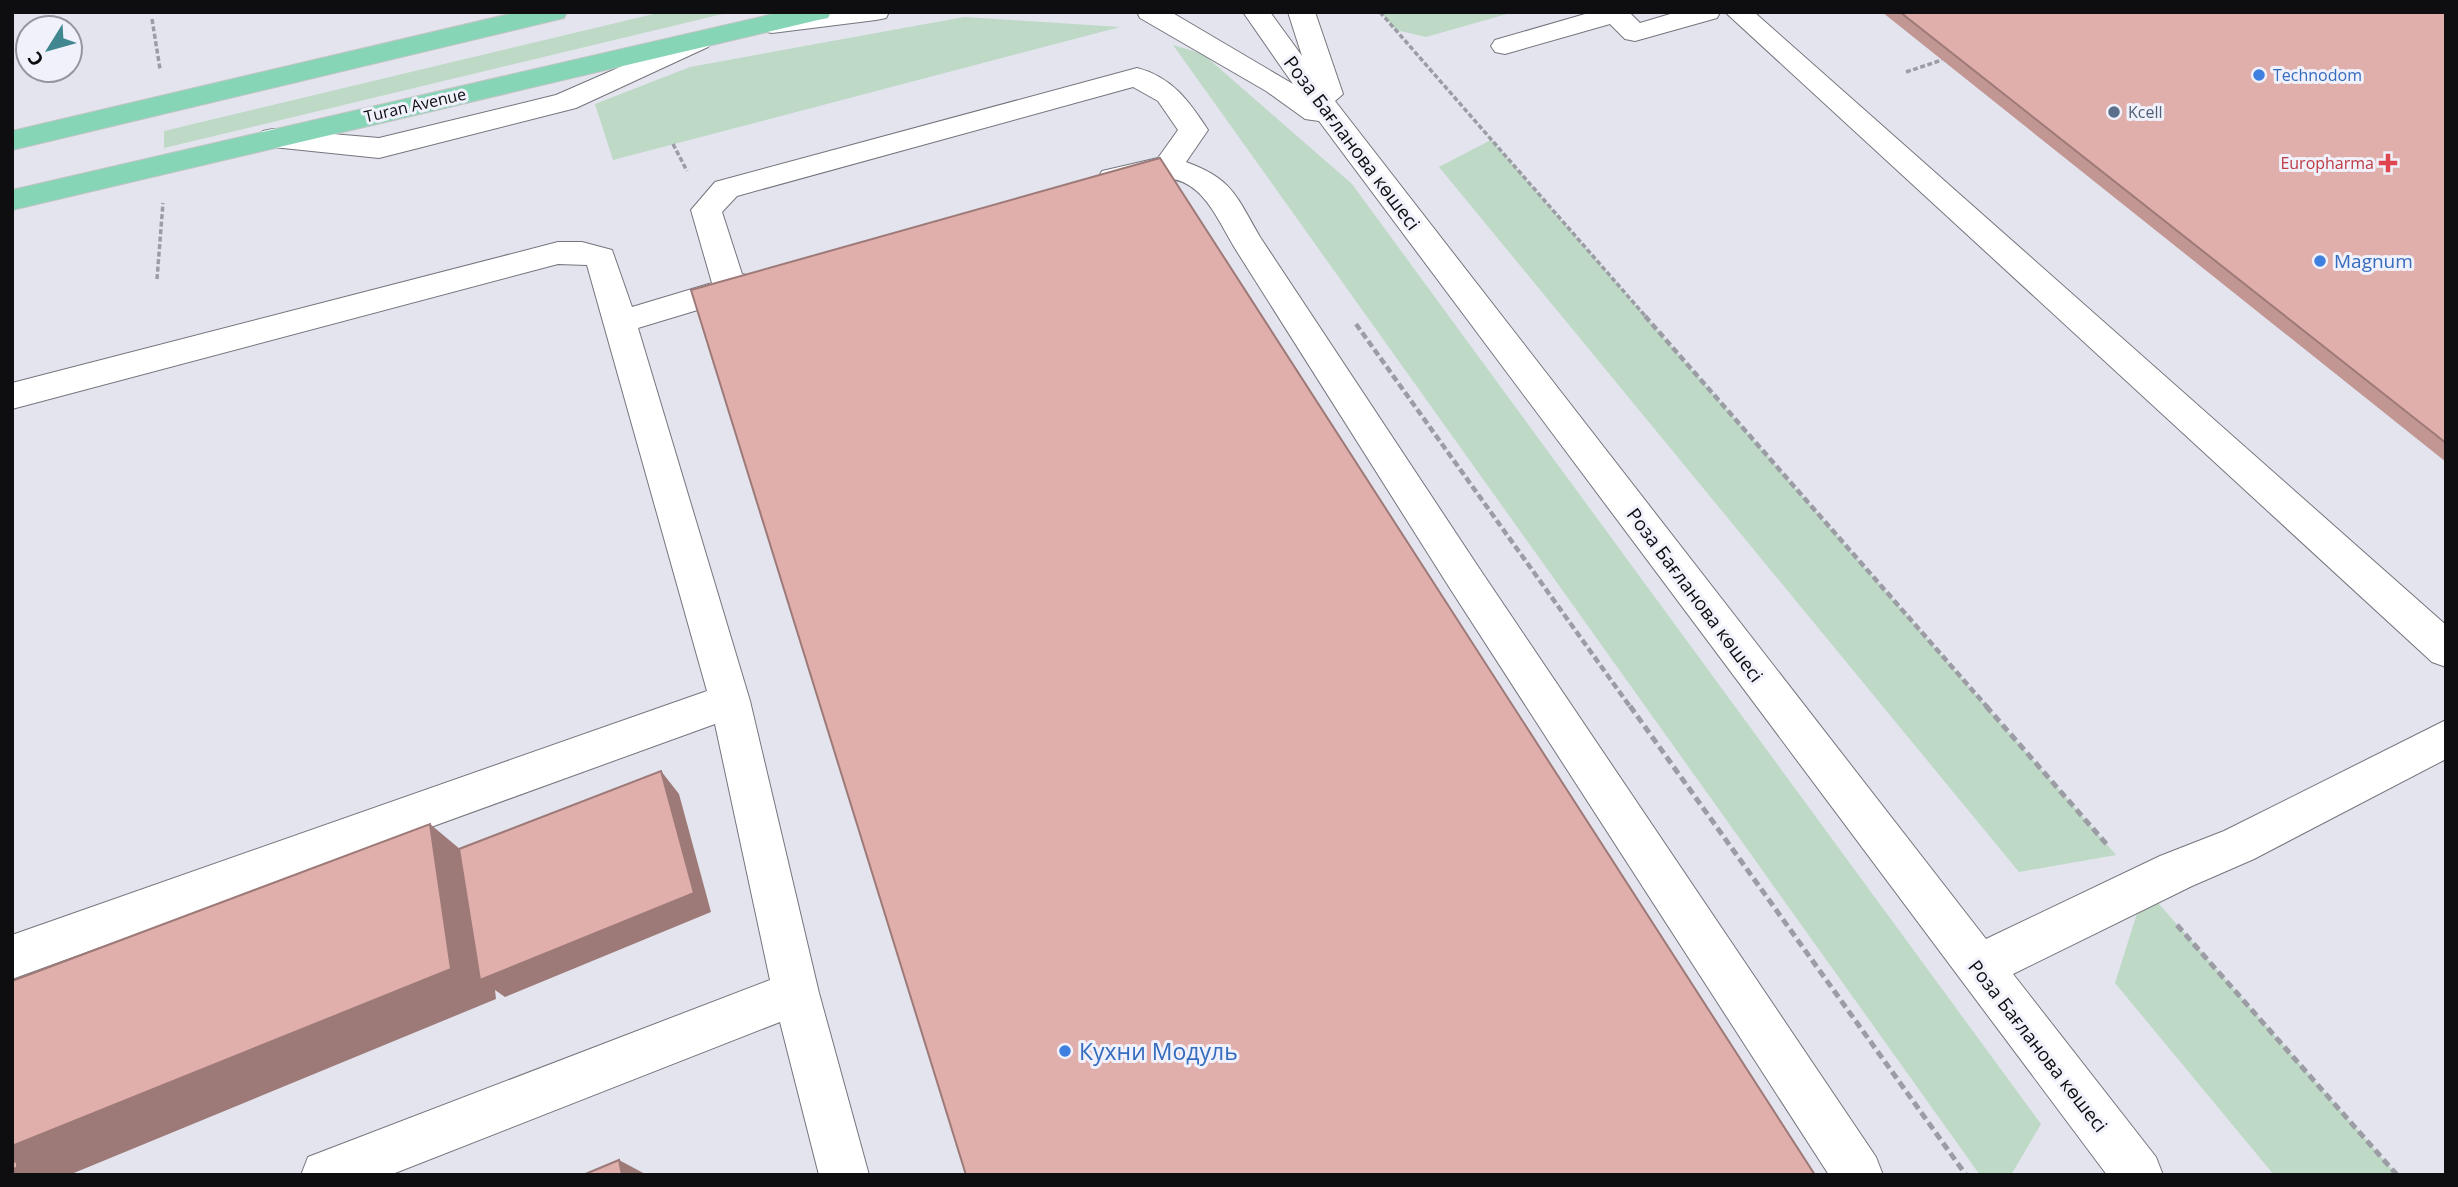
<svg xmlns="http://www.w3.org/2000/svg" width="2458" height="1187" viewBox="0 0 2458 1187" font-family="'Open Sans',sans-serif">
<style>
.green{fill:#bed9c6}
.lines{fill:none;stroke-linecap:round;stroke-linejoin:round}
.minor-casing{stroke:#74757d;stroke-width:2}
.major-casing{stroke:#c5c5c6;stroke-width:2}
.path-far2{stroke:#9c9ca4;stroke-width:3.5;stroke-dasharray:5 2.5;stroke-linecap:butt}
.path-far1{stroke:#9c9ca4;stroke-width:4.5;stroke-dasharray:7 3.5;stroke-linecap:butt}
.path{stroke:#9c9ca4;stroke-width:5;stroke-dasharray:8 4.5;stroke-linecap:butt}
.minor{fill:#fff;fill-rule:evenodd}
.major{fill:#86d5b7;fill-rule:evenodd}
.wall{fill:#c19693}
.shaded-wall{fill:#9d7a78}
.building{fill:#e0aeab;stroke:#9d7a78;stroke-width:2}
.shop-dot{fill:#3f7fe0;stroke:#f0f1fb;stroke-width:2.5}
.service-dot{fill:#5c6f8a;stroke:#f0f1fb;stroke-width:2.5}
.health-dot{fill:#e0444e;stroke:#f0f1fb;stroke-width:2.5}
.labels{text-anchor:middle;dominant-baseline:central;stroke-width:6;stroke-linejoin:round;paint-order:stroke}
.far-shop-label{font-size:16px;fill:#366cbe;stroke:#f0f1fb;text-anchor:start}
.far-street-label{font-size:16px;fill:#0e0e11;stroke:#f0f1fb}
.far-service-label{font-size:16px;fill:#4e5e75;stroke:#f0f1fb;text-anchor:start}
.far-health-label{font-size:16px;fill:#be3a42;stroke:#f0f1fb;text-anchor:end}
.street-label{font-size:19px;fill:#0e0e11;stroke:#f0f1fb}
.shop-label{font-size:19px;fill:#366cbe;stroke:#f0f1fb;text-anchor:start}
.near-shop-label{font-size:23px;fill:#366cbe;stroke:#f0f1fb;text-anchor:start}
</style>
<rect width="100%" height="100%" fill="#e3e4ee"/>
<path class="green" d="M662,12H731L164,148V131Z
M1380,12H1514L1426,37L1396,30Z
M964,17L1120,27L613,160L595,104L690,67Z
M1173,45L1203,54L1352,184L2041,1124L2011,1175H1980Z
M1491,140L2116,855L2019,872L1439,167Z
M2145,888L2397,1175H2274L2115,983Z"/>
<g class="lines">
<g class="minor-casing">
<path id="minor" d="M809,12H889L886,18L876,20L772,33L762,31L758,25L762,19Z
M1137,12H1171L1293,84L1243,12H1270L1302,56L1288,12H1315L1343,94L1335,101L1986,939L2160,856L2224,831L2446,720V759L2254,859L2192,886L2013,974L2156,1157L2163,1175H2107L1319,121L1305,119L1266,91L1140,18Z
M1592,12H1629L1640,23L1677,12H1720L1717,18L1635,41L1625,39L1610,24L1505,54L1495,52L1491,46L1495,40Z
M1725,12H1754L2446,625V667L2432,662Z
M698,33L708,35L712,41L708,47L576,108L379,158L273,147L263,145L258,138L263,131L273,129L379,138L556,95Z
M1137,68C1172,77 1189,101 1208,130L1186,162C1233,179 1236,196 1260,237L1479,568L1876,1157L1883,1175H1829L1451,590L1236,250C1215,216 1199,169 1151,180C1134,183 1118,189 1102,185L1098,178L1102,171L1158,158L1178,130L1158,101L1133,87L737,196L722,212L742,274L754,277L759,285L754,293L638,328L750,701L819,993L869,1175H819L780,1022L390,1175H301L308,1157L770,980L715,724L12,979V935L707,691L587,265L558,264L12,409V383L558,242H582L612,250L632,307L712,283L691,210L715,182Z"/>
</g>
<g class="major-casing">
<path id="major" d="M518,12H567L564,18L12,150V131Z
M782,12H831L828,18L818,20L12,210V190Z"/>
</g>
<path class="path-far2" d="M1380,12L1647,318
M152,19L160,69
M1906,72L1942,60
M673,144L687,171
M157,279L163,203"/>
<path class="path-far1" d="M1645,316L1988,708
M1356,324L1631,708"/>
<path class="path" d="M1630,706L1966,1175
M1986,706L2109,847
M2177,925L2397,1175"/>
<use href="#minor" class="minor"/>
<use href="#major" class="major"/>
</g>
<path class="wall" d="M1882,12H2446V462Z"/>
<path class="shaded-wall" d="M661,771L679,794L711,912L505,997L495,990L496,999L69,1175L61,1174V1175H12V1146L430,824L473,860Z
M619,1160L647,1175H622Z"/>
<path class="building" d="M1900,12H2446V443Z
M1160,158L1815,1175H966L691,290Z
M661,771L694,893L480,980L459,849Z
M430,824L451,969L12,1146V981Z
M619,1160L622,1175H583Z
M12,1161L17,1162V1168L12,1169Z"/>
<g class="shop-dot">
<circle cx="2259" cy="75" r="7"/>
<circle cx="2320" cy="261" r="7"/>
<circle cx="1065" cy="1051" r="7"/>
</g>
<circle class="service-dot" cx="2114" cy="112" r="7"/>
<path class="health-dot" d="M2384.5 152.5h7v7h7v7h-7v7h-7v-7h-7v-7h7z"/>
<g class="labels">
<g class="far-shop-label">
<text x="2273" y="75">Technodom</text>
</g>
<g class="far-street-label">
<text transform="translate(415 105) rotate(-13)">Turan Avenue</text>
</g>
<g class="far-service-label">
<text x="2128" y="112">Kcell</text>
</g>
<g class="far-health-label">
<text x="2374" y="163">Europharma</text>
</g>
<g class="street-label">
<text transform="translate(1352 143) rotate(53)">Роза Бағланова көшесі</text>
<text transform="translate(1695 595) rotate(53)">Роза Бағланова көшесі</text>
<text transform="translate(2038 1046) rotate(52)">Роза Бағланова көшесі</text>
</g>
<g class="shop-label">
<text x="2334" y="261">Magnum</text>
</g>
<g class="near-shop-label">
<text x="1079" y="1051">Кухни Модуль</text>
</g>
</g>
<rect width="2458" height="1187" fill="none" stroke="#0e0e11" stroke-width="28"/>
<g transform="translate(49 49) rotate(233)"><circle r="33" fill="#f0f1fb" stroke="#96969d" stroke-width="2"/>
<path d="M0-5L12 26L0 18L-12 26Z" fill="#40878f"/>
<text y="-10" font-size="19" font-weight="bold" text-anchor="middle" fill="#0e0e11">С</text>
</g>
</svg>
